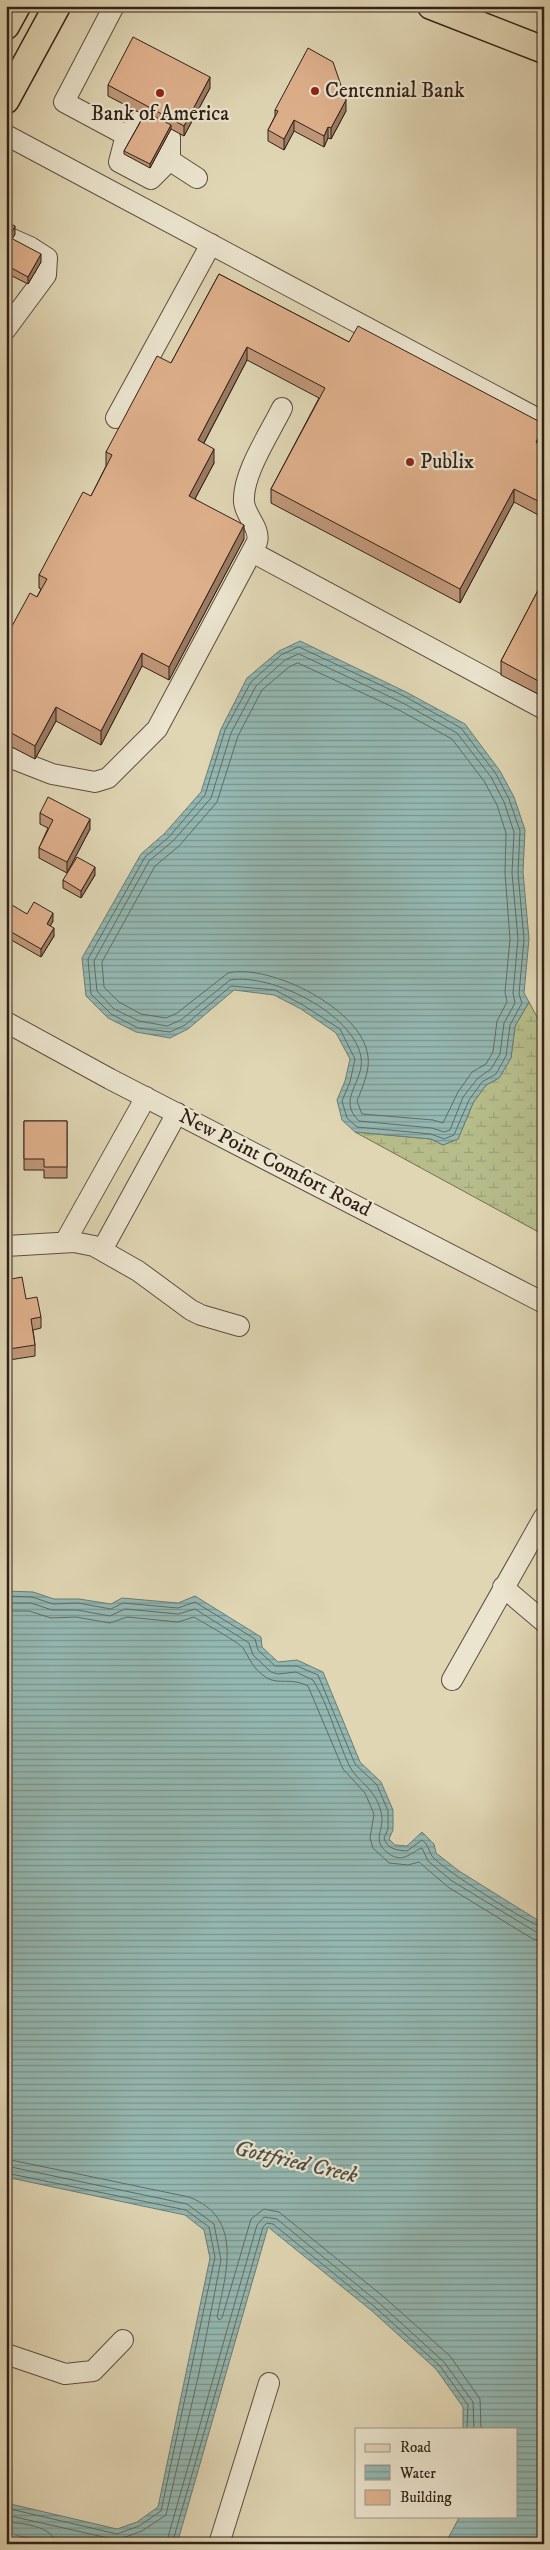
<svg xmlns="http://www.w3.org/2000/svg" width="550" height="2550" viewBox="0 0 550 2550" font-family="'IM FELL DW Pica',serif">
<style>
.wetland{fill:url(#wetland-marsh);stroke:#736f52}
.water{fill:url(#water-rules);stroke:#6c7c75}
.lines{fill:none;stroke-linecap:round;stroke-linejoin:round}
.shore{stroke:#626c66;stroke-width:1}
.minor-casing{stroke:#5c4e40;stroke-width:22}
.major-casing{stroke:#302119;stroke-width:29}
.minor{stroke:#ebe4ce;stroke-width:20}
.major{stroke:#e0d6b4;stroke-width:26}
.wall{fill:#bf9778;stroke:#302119}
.shaded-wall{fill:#9b7b62;stroke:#302119}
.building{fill:#deb08c;stroke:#302119}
.poi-dot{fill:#8f2418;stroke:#ebe4ce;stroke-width:2}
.labels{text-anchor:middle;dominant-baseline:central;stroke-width:4.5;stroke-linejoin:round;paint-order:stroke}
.poi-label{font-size:21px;fill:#302119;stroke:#ebe4ce;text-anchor:start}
.street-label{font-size:21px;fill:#302119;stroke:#ebe4ce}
.water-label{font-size:22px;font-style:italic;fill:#4e4e47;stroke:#ebe4ce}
</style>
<defs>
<pattern id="wetland-marsh" width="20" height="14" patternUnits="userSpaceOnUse" patternTransform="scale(1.25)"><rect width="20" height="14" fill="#b6bd8b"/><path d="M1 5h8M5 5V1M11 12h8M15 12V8" fill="none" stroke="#9da277"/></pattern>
<pattern id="water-rules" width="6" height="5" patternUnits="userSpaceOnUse" patternTransform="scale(1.25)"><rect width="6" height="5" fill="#94b8b2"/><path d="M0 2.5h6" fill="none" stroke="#799590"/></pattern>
</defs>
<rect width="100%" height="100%" fill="#e0d6b4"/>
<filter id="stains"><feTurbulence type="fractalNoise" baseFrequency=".004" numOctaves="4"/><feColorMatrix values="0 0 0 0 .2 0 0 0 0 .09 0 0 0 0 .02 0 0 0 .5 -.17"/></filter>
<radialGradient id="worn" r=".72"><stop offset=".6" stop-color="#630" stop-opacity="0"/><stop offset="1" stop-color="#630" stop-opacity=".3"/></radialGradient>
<path class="wetland" d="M529,1002L544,1030V1235L355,1132L431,1139L443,1145L458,1139L473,1103L486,1085L499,1078L511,1058L515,1026Z"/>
<path class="water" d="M300,641L406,692L465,724L500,771L514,797L525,830L523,872L529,939L524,993L529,1002L515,1026L511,1058L499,1078L486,1085L473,1103L458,1139L443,1145L431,1139L355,1132L342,1120L337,1100L345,1081L350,1059L336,1033L301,1009L274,995L234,990L188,1029L170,1038L136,1032L108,1018L86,996L82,958L141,854L165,833L201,792L221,729L247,678L279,651Z
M6,1591L33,1592L54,1599H79L111,1604L122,1598L178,1603L195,1596L261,1637L262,1647L278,1662L297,1660L323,1672L360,1762L381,1782L393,1810V1830L389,1839L395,1845L407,1846L422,1832L434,1844L436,1853L459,1871L544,1924V2544H445L460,2516H516V2429H463V2407L436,2369L372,2311L268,2227L177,2544H54L6,2533V2503L117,2529L137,2522L158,2507L210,2258L204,2230L185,2215L6,2177Z"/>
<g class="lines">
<path class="shore" d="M299,647L404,696L461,728L496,774L509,799L520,831L518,873L524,939L519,994L522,1003L510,1025L506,1056L496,1074L482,1082L469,1100L454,1135L444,1139L431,1134L357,1127L347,1118L342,1101L350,1082L355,1059L340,1029L303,1005L275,990L231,986L185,1025L170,1032L138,1028L111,1014L91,994L88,959L145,857L169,837L205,795L225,730L251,682L281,655Z
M299,654L401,702L457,733L491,777L504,802L514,832L512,873L518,939L513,993L515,1003L504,1023L500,1054L491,1069L478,1078L463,1097L450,1130L444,1132L432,1128L359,1121C336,1099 365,1082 361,1057C353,1013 271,973 230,980L181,1020L167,1026L139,1021L114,1009L97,991L94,961L149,861L173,841L211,798L231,733L256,686L285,660Z
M298,663L397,709L452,739L484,781L497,805L506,833L505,873L510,939L505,992L507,1002L497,1021L493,1052L486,1064L472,1072L458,1092L443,1123L433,1120L362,1114L357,1101C362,1088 370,1071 368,1057C364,1010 270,963 228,973L177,1013L166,1018L141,1014L119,1002L104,987L102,962L155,866L179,846L217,802L238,736L262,690L289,667Z
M6,1596L32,1597L53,1604L78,1603L111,1609L123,1603L178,1608L195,1602L255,1639L258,1650L275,1666H297L318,1675L355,1764L377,1785L388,1811V1829L384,1838C387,1849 396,1850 407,1851L422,1840C429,1845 428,1850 432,1856C439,1867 532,1926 544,1928
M6,1603H31L52,1610H77L110,1616L125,1609L178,1614L195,1609L249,1643L253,1655L271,1672L278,1674L296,1672L313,1680C329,1706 336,1737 349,1765C357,1782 375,1787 381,1812C386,1829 370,1840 388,1853C403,1865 412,1851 422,1848L428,1861L452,1881L536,1932L544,1934
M6,1611H29L51,1618L76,1617L110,1623L127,1617L178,1622L194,1617C202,1622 240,1643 243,1648C251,1661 253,1669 267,1678C279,1685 291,1677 308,1686L343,1769L365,1793L374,1814L370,1838L373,1848L389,1863L408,1865L419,1862L448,1887L533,1939L544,1941
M6,2159L189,2197C244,2218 226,2273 217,2317L219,2320L222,2318L251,2219L264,2209L279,2212L384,2297L450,2356L480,2399L481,2429
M6,2166L187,2204L214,2224L221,2260L199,2373L166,2515L142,2531L117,2540L6,2515
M6,2173L186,2210L209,2227L215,2257L161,2511L139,2526L117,2534L6,2508
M6,2522C21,2523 54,2526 56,2544
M166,2544L257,2225L264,2217L277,2219L379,2303L444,2362L473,2402L474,2429
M172,2544L263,2227L267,2223L273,2224L375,2307L440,2366L468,2405L467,2429"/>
<g class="minor-casing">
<path id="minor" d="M114,6L64,102L133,139
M142,122L140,121L126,135L119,162L151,179L170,160V137L168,135
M6,135L544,422
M160,154L197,178
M6,329L46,275L47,258L30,247L12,239
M116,418L211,244
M252,552L544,709
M6,756L52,774L95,782L108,778L157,729L257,542C261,528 245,516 244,502C242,474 270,433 282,408
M6,1022L110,1079L544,1303
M65,1242L146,1097
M6,1246L74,1242L94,1246L138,1271L191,1310L201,1315L239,1326
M102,1250L177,1113
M503,1587L544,1622
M452,1680L544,1517
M6,2354L65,2374L93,2371L123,2340
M219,2544L269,2383"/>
</g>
<g class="major-casing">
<path id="major" d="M431,6L544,50
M6,26L17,6
M6,100L57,6"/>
</g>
<use href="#minor" class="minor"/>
<use href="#major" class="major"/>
</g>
<path class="wall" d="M108,85L210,88L184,136L171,129L150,168L124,154V151L144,115L108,96Z
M275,110L346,111L331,139L328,138L324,147L294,131L284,150L268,141V130L275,116Z
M6,222L15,234L12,239L41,262L28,284L6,273Z
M219,274L349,342L544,424V442L542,445L544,446V518L514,502L460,603L271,503V489L319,398L247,360L204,443L214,463L195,499L244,539L169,680L142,666L101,745L56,721L35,759L6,744V637L37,597L41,589L39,588V575L91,496L106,466V452L171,363Z
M544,579V697L501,675V661Z
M40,813L90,829L67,873L39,858V848L48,828L40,824Z
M95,875L81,898L63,888V880Z
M27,914L53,921L50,926L54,936L41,957L6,937V916Z
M24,1121H67V1178H44V1170H24Z
M6,1280L41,1317V1328L33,1330L35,1345V1356L9,1360L6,1342Z"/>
<path class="shaded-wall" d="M210,77V88L184,136V126Z
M346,100V111L331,139V128Z
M294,120V131L284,150V139Z
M171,125V129L150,168V164Z
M328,127V138L324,147V136Z
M15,226V234L9,244V237Z
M41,254V262L28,284V277Z
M247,347V360L198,454V440Z
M544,428V442L536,455V442Z
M214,449V463L189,510V496Z
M514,489V502L460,603V589Z
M244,525V539L169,680V667Z
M142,653V666L101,745V731Z
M56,707V721L35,759V746Z
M90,819V829L67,873V862Z
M95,867V875L81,898V891Z
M53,913V921L47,932V924Z
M54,928V936L41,957V949Z"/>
<path class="building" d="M133,37L210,77L184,126L108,85Z
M308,48L333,62L346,100L331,128L328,127L324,136L294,120L284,139L268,130L278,111L275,110Z
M146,112L171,125L150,164L124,151Z
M6,222L15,226L9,237L41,254L28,277L6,265Z
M219,274L349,342L358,326L544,424V428L536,442L544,446V504L514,489L460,589L271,489L325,388L247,347L198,440L214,449L189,496L244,525L169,667L142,653L101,731L56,707L35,746L6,730V637L30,593L37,597L47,579L39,575L83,492L91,496L112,455L106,452L157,356L171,363Z
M544,579V684L501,661Z
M48,797L90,819L67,862L39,848L53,820L40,813Z
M77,857L95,867L81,891L63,880Z
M34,902L53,913L47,924L54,928L41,949L6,929V916L12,905L27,914Z
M24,1121H67V1167H44V1159H24Z
M22,1277L26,1299L37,1297L41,1317L31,1319L35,1345L9,1349L6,1331V1280Z"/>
<g class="poi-dot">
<circle cx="315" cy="91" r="5"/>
<circle cx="160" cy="93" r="5"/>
<circle cx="410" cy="462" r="5"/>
</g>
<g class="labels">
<g class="poi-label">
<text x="325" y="91">Centennial Bank</text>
<text x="160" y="114" text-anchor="middle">Bank of America</text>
<text x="420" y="462">Publix</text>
</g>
<g class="street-label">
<text transform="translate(275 1163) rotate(27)">New Point Comfort Road</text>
</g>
<g class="water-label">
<text transform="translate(296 2162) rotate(13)">Gottfried Creek</text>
</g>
</g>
<rect width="550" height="2550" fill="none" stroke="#e0d6b4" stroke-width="25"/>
<rect x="8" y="8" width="535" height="2535" fill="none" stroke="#302119" stroke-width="2.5"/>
<rect x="12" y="12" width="525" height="2525" fill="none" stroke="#302119"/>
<rect x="355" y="2428" width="162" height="90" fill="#ebe4ce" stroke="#a09686"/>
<rect x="365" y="2444" width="25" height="8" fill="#e0d6b4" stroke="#a09686"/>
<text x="400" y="2452" font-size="15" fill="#302119">Road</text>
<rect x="365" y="2465" width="25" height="15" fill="url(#water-rules)" stroke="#a09686"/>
<text x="400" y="2478" font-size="15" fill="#302119">Water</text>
<rect x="365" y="2490" width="25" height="15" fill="#deb08c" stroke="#a09686"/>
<text x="400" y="2502" font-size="15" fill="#302119">Building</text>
<rect width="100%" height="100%" filter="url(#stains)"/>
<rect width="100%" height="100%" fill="url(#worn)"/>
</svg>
